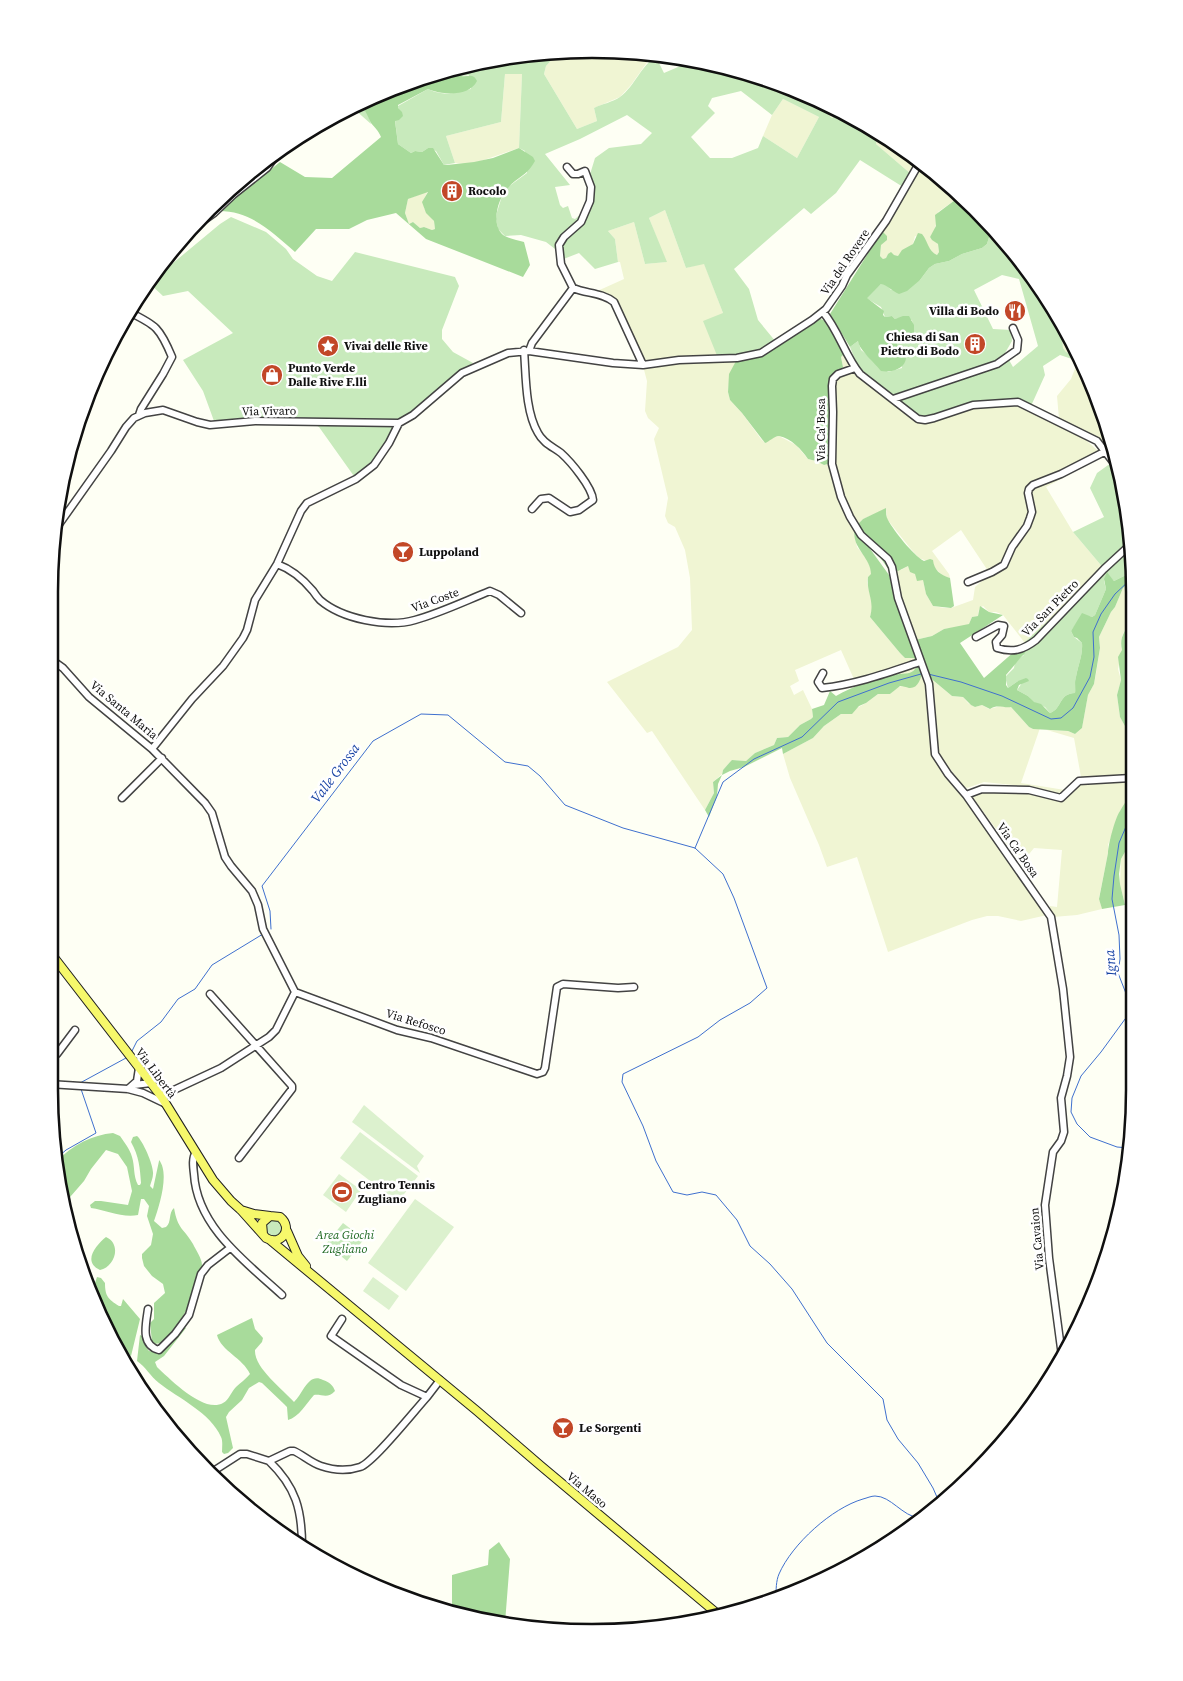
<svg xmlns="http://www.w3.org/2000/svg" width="1183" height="1681" viewBox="0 0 1183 1681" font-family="'Source Serif 4',serif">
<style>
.farmland{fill:#f0f5d3}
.green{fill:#c8eabc;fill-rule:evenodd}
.forest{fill:#a8db9b;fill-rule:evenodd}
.pitch{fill:#dcf1ce}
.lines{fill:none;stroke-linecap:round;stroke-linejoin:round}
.stream{stroke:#3f70ce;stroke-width:1}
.minor-casing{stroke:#434343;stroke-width:9}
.major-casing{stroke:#212121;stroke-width:10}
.minor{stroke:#fff;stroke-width:6}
.major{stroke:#f6f86b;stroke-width:8}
.labels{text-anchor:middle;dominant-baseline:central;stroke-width:5;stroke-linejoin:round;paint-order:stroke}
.poi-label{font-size:12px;font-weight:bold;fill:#101010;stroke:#fff;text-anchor:start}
.street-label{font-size:12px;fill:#101010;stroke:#fff}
.park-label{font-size:12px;font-style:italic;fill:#1f6923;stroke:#fff}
.water-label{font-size:14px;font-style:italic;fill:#1843a4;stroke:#fff}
.rim{fill:none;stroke:#101010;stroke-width:2.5}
</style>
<rect width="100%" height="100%" fill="#fefff4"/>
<path class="farmland" d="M627,50L658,55L648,61L631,85L620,97L594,108L597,121L577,129L544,74L546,66L559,52Z
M505,74H522L519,148L481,161L466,164L455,163L446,136L501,122Z
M765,80L831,105L841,111L832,118L809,97L771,85Z
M783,99L819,117L797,158L763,136L772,115Z
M878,133L922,161L911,174L876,144Z
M925,164L958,195L955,200L938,212L935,230L930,237L938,244L939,252L937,255L933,253L926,244V240L915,236L913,244L898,256L888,254L886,258L883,259L880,256L882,231L915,175Z
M428,191L424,199V208L434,221L435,229L432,230L424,227L420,228L413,222L409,224L405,213L408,199Z
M665,210L686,268L704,263L723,313L718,358L641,362L615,305L593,293L624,279L620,262H618L615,239L608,231L634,222L645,264L666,262L649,218Z
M1061,326L1074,346L1073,355L1066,352L1063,348Z
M847,351L852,367L838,374L833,381V412L830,449L831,465L835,483L847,514L855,528L854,534L857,547L867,559L871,569V575L868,577L867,582L873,607L870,617L900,653L905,658H914L917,666L915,670L911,673L884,677L857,686L841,650L795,670L799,681L790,686L794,695L803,690L812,709L813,717L811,719L800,725L788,737L777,738L774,745L755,753L746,761L733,760L730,762L723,770L722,774L713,782L714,793L705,810L652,731L647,733L607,682L678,647L692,630L690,578L685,550L675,527L668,523L665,516L668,498L654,439L659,428L648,418L645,411L647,381L643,366L736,361L730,374L728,392L730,400L742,413L761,439L765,443L774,437L779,436L796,445L808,459L816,461L824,465L828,464L831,438L832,405L830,381L843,367L841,357Z
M1079,358L1081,359L1106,417L1113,447L1109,454L1096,441L1059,419L1057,396L1071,379Z
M855,370L912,419L921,422L930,423L971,408L1017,405L1080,435L1104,456L1046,487L1073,532L1105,570L1067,610L1058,612L1025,643L1003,615L996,612H989L983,606L979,609L978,616L972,617L969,624L965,626L944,629L932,636L915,640L888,568L901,570L908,566L910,570L923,580L926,594L933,606L945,608H951L973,600L975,587L990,574L961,530L932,551L949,574L950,578L943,576L927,561L919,558L910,548L887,519L886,509L863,519L857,525L838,482L834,465L833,447L836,412L835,382L840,377Z
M1128,583H1130V621L1122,636L1121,645L1122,650L1118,669L1121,680L1117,695L1120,717L1131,737V775L1081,777L1074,738L1047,730L1068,731L1075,734L1082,728L1088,695L1094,684L1096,674L1100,648L1099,637L1111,612L1115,607L1123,588Z
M921,673L927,688L935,750L1047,915L1021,921L998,916H987L972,920L888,952L857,857L827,867L819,845L790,778L783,754L813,738L824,726L841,714H846L866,703L878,694H890L897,687L904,686Z
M928,676L952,696L963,697L968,703L975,707L982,705L989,709L1001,706L1011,707L1029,727L1033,729L1040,728L1021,783L1065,790L1060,794H1055L1013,785L984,782L967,788L963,786L941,757L937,749Z
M1131,780V790L1126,803L1120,811L1108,845V853L1099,898L1102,909L1077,915L1053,917L1050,914V906L1057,907L1062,850L1034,848L1025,859H1018L971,795L984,786L1061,798L1077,784Z
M1131,831L1132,904L1125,905L1120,884L1121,859L1125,852Z"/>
<path class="green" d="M559,52L546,66L544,74L577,129L597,121L594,108C602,104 613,102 620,97C636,85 640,66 658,55H660L658,61L664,73L692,61L732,67L765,80L771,85L809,97L832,118L841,111L878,133L876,144L911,174L903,187L860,160L836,193L811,214L804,208L734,269L749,289L758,320L776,342L755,353L718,358L703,321L723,313L704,264L686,268L665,210L649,218L667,262L645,264L634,222L608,231L615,239L618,262L595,269L579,253L561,260L559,252L546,242L521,235L505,236L498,229L496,219L497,212L503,193L508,187L527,173L525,151L519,148L522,74H505L501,122L446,136L455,163L444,165L436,151L428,148L422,152L415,151L411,153L398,144L395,120H399L398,106L428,89C446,97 453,93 471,89L469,75L461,76L456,69L520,53ZM741,91L772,115L783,99L819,117L797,158L763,136L758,148L732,158H710L691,137L715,113L708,106L712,98ZM627,115L652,133L641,144L609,148L595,158L588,181L593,199L588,206V208L575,219L572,218L568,206L563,208L560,205L555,187L570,185L545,154L580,139Z
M359,104L367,112L371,124L353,108Z
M231,217L266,232L286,249L293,259L317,276L332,281L355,252L455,277L459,286L442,330V339L453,352L473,363L447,382L394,430L374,465L356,479L319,427L305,418L280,416L214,421L203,391L183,360L233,333L188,291L163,296L149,283L220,224Z
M995,230L1061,326L1063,348L1066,352L1073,355L1072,359L1060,355L1043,366L1045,375L1031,406L1018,400L970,404L929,419L915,415L893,394L875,383L859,369L850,347L858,341L861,350L888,372L902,368L897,342L910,338L914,335L912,320L900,318L895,319L892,316L885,317L881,307L866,298L881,284H886L891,290L920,280L929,268L935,264L949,261L962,254L982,248L987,244L990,234ZM1002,275L1019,279L1038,346L1013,367L1005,353L1012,341L1011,330L993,329L974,290Z
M1111,463C1131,485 1130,544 1130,573L1114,581L1107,573L1104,581L1106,589L1095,615L1092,617L1088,616L1076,624L1071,631L1074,637L1082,643C1083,655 1078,665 1076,677C1074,683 1077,688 1075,693C1058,694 1063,708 1050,713L1045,707L1033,702L1028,696L1017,690L1022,683L1018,681L1008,688L1005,677L1014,668L1015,662L1024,655L1015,651L1058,612L1067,610L1105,570L1073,532L1104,517L1090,488L1097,473Z
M265 1228a9 9 0 1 1 18 0a9 9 0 1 1-18 0Z
M343,1223L364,1239L347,1261L326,1244Z"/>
<path class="forest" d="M456,69L461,76C469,77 473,73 477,81C469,97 442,95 428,89L398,105V108L402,112L403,116L399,120L395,121L398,144L411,153L415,151L422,152L428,148H433L444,165H447L474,162L493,158L519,148L533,157L535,161C526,177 518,176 508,188C498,198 491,223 502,234C506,238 517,240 524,242L530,265L523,277L426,239L396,213L367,220L349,229H316L295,252C272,232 251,211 219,211L280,162L305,177L332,178L381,137C378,130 375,128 371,123C367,115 366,110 359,104L417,78ZM428,192L422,202L426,213L434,221L435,229L432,230L424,227L420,228L413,222L409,224L405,213L408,199Z
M958,195L995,230L990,234L987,244L982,248L962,254L949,261L935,264L929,268L920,280L907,291L899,294C892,291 887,285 881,284L867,298L884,311L883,315L885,317L892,316L895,319L903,316H909L914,325V335L910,338L897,342L898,347L906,357C906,369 891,373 881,371C875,363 859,350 858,341L850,347L830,314L882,231L887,236V240L881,245L880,256L883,259L886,258L888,254L891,252L894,255L898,256L902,250L913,244L918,233L922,234C928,241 928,251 937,255L939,252L938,244L932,240L930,237L936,226L935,215L955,200Z
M818,318C833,322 839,338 847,351L841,357L843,367L841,371L832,377L831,438L828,464L824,465L816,461L808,459C802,450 791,438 779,436C774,436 769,442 765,443L742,413L730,400L728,392L729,374L736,361C768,359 793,336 818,318Z
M886,508C886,513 886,517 888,520C894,531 913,555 924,561L930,559L933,560C934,570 940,575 950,578L954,606L951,608L933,606L926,594L923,580L917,581L915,574L910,572L908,566L898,571L889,568V570L857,525L863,519Z
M855,528L889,575L899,612L922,673C921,678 918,689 909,688C906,687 903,686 900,686L890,694H878L866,703L859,706L852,714H841L824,726L813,738L783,754L782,748L744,767L730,771L722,775L718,784L717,796L709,817L705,810L714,793L713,782L722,775L723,770L730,762L732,760L746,761L755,753L774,745L777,738L788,737L800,725L811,719L813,717L812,709L824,705L830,691L836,696C853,686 880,676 900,674C908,673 913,674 917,666L914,658H905L900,653L870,617C875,600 866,592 868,577L871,574C871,557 850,547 855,528Z
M1107,572L1114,581L1130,573V584L1128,583L1123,588L1115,607L1111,612L1099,637L1100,648L1094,684L1088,695L1082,728L1075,734L1068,731L1033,729L1029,727L1011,707C1003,708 997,704 990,709L982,705L975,707L971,705L963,697L952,696L928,676L915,640L932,636L944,629L969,624L972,617L978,616L980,606L989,612L1003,615L960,643L984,678L1015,651L1025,650V653C1018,660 1013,667 1006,675V685L1008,688L1018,681L1026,678L1028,679L1029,681L1019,685L1017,690L1028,696L1034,702L1041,704L1050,713C1063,708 1058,694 1075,693C1076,688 1074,683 1076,677C1078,665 1083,655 1082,643L1077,638L1074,637L1071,631L1082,613L1092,617L1095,615L1106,589L1104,579Z
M1130,621L1131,737L1120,717L1117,695L1121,680L1118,657L1122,650C1119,637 1125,632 1130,621Z
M1131,790V831L1125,852L1121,859L1119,874L1120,884L1125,905L1102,909L1099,899L1108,853C1108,845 1115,818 1120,811C1124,804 1128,799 1131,790Z
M113,1133L120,1136C124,1142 130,1149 132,1157C135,1166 133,1176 138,1185H140L141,1183C140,1168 139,1156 131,1142L133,1137L137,1136C143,1141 154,1166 153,1174C153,1178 151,1182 150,1186L153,1189L159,1161V1160C170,1173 159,1207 154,1221L162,1228L166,1227C172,1222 168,1213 174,1208C178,1230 183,1227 193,1244C196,1250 202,1259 202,1265C201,1289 184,1316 170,1335L184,1327L186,1328L164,1356L155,1362L157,1367C170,1379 204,1414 223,1403C229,1400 231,1392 236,1387C240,1383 246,1379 250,1374C243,1358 221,1351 217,1335L252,1318L255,1329L263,1338L262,1342L255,1350C254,1368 283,1389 294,1402C303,1394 308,1372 323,1380C329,1382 333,1385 335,1391C328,1399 322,1394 314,1395C306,1404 299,1417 288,1420L287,1407L284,1404L262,1383L259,1382L249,1388L242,1400L229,1412L226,1417L233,1448L228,1453L224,1454L222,1452C222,1447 223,1441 221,1437C211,1413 178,1398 159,1383C150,1376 146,1367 137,1361L140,1335L142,1336L145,1345L149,1351L157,1352L162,1343L154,1344L152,1342L150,1323L154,1319V1303L165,1293L163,1284L152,1276L144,1266L142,1258V1254L151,1245L153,1234L147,1216L149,1206L144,1199H141L138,1215C122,1218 106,1210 91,1208L90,1205L95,1201H101L128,1205L132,1191L127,1167L118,1154L106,1150L91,1169L84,1181L64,1204L58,1161C71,1145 93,1135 113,1133Z
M106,1237C122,1244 115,1267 100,1270C82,1262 96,1245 106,1237Z
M97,1277L101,1278L105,1283C105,1296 108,1299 119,1306H121L123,1299L140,1319L131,1356L123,1349L119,1352L90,1297L86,1286L89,1290L93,1289Z
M499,1542L510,1559L505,1623L452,1609V1575L488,1565L489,1550Z"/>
<path class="pitch" d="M364,1105L424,1156L417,1166L420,1173L352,1122Z
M360,1132L418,1176L398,1202L340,1158Z
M339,1174L361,1190L346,1212L323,1195Z
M415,1199L454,1227L406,1291L368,1263Z
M373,1277L399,1296L389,1310L363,1291Z"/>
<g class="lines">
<path class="stream" d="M1130,658L1127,685L1131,704
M928,674L961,682L1002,696L1051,719L1061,718L1073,708L1090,677L1094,657L1093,632L1101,614L1115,594L1130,580
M695,848L723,782L754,759L802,737L838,702L889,683L921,674
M271,929L270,911L262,886L373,741L421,714L448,715L505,762L528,766L540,776L565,805L623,828L695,848L723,874L734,898L767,988L750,1003L720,1020L698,1037L623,1074L622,1082L643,1126L656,1161L673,1192L687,1195L702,1192L716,1195L737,1220L750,1246L770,1264L792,1289L827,1343L883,1399L887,1420L898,1439L918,1463L933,1488L940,1504
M132,1051L137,1041L161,1022L178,999L195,989L212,965L263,934
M80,1083L126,1058
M1129,1148L1117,1147L1090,1137L1077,1124L1071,1112L1072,1098L1081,1076L1101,1052L1128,1015L1127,996L1118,973L1120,959L1119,935L1112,899L1114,876L1119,843L1131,815
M58,1157L66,1150L96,1133L81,1089
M776,1597C776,1590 776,1581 779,1574C792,1544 832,1508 863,1499C867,1498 871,1496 875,1496C891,1496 902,1516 919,1518"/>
<g class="minor-casing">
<path id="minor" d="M190,230L214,213L233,195L267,168L279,151
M573,288C587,294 601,292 614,302L643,365
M129,312C156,325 160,328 172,357L163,374L141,409L139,415
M823,312C839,331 845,356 860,374L918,419L925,420L934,418L973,405L1018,402L1097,441L1117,467
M524,350C526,375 525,411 538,433C543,443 553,447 561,453C571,462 592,487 593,500L579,510L570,512L549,498L541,499L532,509
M529,351L532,343L573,288L561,264L559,245L564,237L581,222L590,201L591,187L585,171L578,174H573L567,167
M855,368L838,374L833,379L832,386L833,412L832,464L841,497L850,517L861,535L888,559L892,567L898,598L929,684L935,754L948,774L966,795L1051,917L1063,989L1070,1057L1067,1076L1061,1098L1064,1132L1061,1141L1053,1152L1045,1205L1049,1258L1062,1356
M893,399L997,364L1017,350L1018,340L1013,328
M55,530L111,451L126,427L134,418L145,413L163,410L197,422L210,425L255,421L399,423L413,415L462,373L508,353L529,351L613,363L643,365L679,360L737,358L761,353L812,320L826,309L842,286L847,275L886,221L921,160
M277,564C291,569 303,579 313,591C315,594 317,597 320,600C342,619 387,628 415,620C440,613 465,601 490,591L499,595L521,613
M968,582L992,572L1004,565L1012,547L1027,526L1030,518L1032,512L1028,493L1029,489L1033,485L1061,474L1104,452
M976,637L998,625L1004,626L1002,635L996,642L997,648C1013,653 1023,650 1036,640L1104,569L1130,545
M49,658L63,668L89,697L152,749L205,803L212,813L225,857L231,866L252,891L258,905L263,929L295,992
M823,673L818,682L822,688C857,684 887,673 920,662
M152,749L192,699L223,666L243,638L247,630L255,600L277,564L301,511L307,503L356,479L374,465L389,443L399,423
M966,795L982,789L1029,790L1061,798L1079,781L1131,778
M122,798L162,758
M295,992L397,1030L431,1038L537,1074L543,1072L545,1068L557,987L563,984L618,988L634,987
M210,994L292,1086V1089L239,1158
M49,1050L53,1056L50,1084
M53,1056L57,1054L75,1030
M49,1084L128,1089L143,1093L166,1104
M134,1085L151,1083
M128,1089L137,1081L139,1068
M161,1096L221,1068L269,1037L276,1030L295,992
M196,1152C192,1158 193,1166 194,1174C197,1227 246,1262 282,1295
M148,1309C146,1324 140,1345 159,1350L175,1334L189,1315L201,1274L208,1265L230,1248
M342,1319L331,1336L401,1385L427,1397L440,1380
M269,1461C296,1487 302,1510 302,1546
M212,1472L240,1454H247L269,1461L290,1451H294C303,1455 311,1463 321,1466C333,1470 348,1471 360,1467C373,1463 415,1410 427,1397"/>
</g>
<g class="major-casing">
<path id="major" d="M49,951L161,1096L213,1180L231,1201L241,1210L266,1238C281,1247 294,1228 280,1217L270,1216L262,1223L263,1234
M241,1210L254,1214L270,1216
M287,1231L298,1256L306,1266
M270,1240L477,1411L541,1466L720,1616"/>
</g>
<use href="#minor" class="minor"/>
<use href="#major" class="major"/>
</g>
<defs>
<g id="building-disc" transform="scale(1.125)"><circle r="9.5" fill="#c24727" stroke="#fff"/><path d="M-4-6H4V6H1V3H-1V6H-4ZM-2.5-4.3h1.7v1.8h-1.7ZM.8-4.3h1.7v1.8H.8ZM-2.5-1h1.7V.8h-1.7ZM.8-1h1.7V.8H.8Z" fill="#fff"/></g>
<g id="restaurant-disc" transform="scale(1.125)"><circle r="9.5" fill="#c24727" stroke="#fff"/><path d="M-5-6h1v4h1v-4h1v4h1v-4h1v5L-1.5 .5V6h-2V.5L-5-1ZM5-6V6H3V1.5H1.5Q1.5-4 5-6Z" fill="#fff"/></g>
<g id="sight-disc" transform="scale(1.125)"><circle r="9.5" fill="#c24727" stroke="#fff"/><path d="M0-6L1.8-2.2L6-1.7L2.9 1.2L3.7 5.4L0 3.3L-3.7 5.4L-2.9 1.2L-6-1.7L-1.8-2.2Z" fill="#fff"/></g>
<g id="shop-disc" transform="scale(1.125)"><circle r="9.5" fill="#c24727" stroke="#fff"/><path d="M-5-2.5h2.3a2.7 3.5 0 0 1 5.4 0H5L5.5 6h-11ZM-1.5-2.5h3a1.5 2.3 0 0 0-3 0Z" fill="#fff"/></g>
<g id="bar-disc" transform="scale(1.125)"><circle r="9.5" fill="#c24727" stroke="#fff"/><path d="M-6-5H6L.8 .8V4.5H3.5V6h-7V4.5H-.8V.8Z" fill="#fff"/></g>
<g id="stadium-disc" transform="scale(1.125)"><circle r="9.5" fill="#c24727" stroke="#fff"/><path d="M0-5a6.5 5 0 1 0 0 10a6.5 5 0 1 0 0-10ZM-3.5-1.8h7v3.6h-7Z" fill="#fff"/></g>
</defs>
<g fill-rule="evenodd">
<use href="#building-disc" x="452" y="191"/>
<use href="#restaurant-disc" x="1015" y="311"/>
<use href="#building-disc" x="975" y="344"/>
<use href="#sight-disc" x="328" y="346"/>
<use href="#shop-disc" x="272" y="375"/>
<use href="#bar-disc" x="403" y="552"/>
<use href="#stadium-disc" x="342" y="1192"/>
<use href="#bar-disc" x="563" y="1428"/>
</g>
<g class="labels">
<g class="poi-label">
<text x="468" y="191">Rocolo</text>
<text x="999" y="311" text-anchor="end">Villa di Bodo</text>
<text x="959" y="337" text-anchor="end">Chiesa di San<tspan x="959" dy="14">Pietro di Bodo</tspan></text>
<text x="344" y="346">Vivai delle Rive</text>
<text x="288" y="368">Punto Verde<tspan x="288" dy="14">Dalle Rive F.lli</tspan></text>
<text x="419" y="552">Luppoland</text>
<text x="358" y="1185">Centro Tennis<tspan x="358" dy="14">Zugliano</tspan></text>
<text x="579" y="1428">Le Sorgenti</text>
</g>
<g class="street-label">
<text transform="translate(845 262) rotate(-56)">Via del Rovere</text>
<text transform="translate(269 411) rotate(-1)">Via Vivaro</text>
<text transform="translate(821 430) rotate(-90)">Via Ca' Bosa</text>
<text transform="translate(435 600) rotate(-20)">Via Coste</text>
<text transform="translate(1050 608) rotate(-45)">Via San Pietro</text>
<text transform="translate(124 710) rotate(40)">Via Santa Maria</text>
<text transform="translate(1018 850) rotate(55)">Via Ca' Bosa</text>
<text transform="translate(416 1022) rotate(17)">Via Refosco</text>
<text transform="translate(156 1073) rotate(53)">Via Libertà</text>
<text transform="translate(1037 1239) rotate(-95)">Via Cavaion</text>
<text transform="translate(587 1490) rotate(40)">Via Maso</text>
</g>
<g class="park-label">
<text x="345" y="1235">Area Giochi<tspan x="345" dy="14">Zugliano</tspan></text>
</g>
<g class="water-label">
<text transform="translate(335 773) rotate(-53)">Valle Grossa</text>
<text transform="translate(1110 963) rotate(-95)">Igna</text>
</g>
</g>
<path d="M0 0H1183V1681H0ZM592 58H592A534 534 0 0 1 1126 592V1090A534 534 0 0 1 592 1624H592A534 534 0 0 1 58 1090V592A534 534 0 0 1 592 58Z" fill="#fff" fill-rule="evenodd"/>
<path class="rim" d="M592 58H592A534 534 0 0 1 1126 592V1090A534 534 0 0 1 592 1624H592A534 534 0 0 1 58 1090V592A534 534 0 0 1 592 58Z"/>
</svg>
